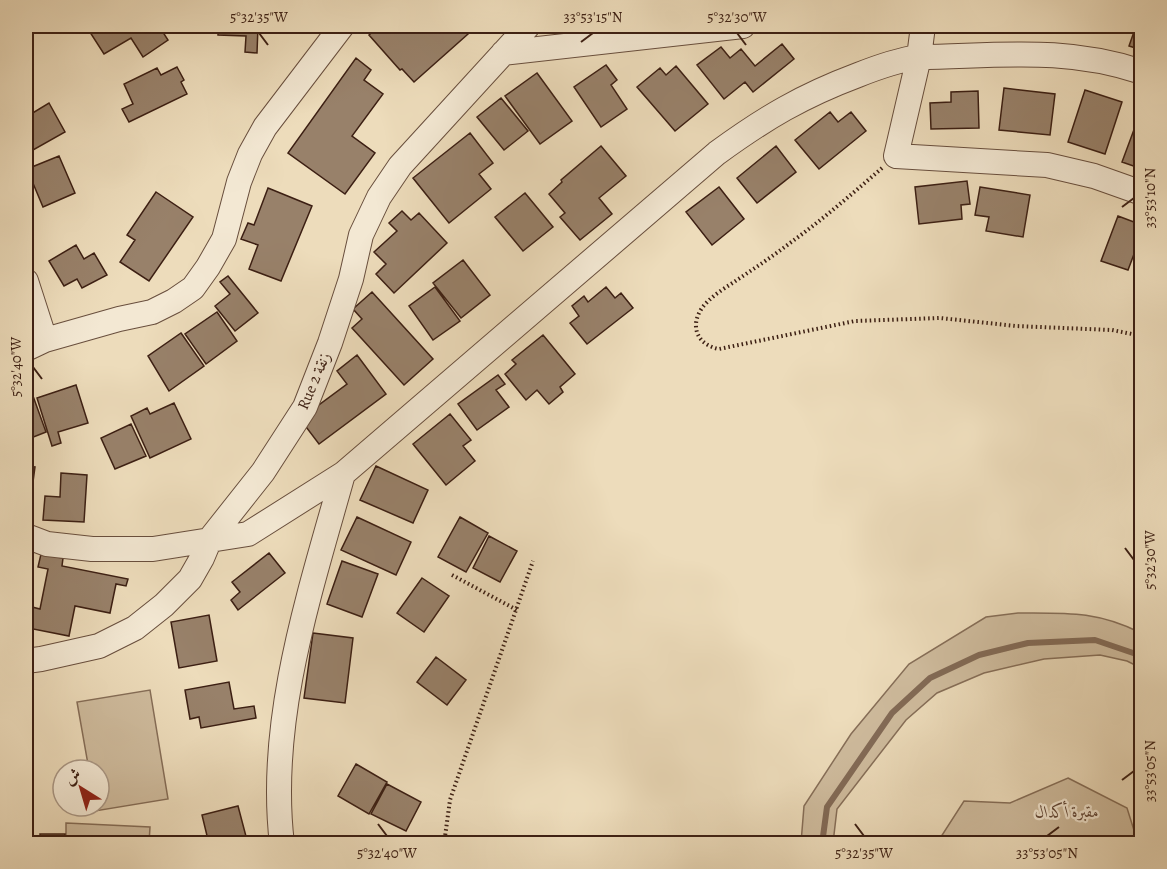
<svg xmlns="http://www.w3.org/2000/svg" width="1167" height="869" viewBox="0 0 1167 869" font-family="Alegreya,Amiri,serif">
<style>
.green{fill:#cfbc9e;stroke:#866e58;stroke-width:1.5}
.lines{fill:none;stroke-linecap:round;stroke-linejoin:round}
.stream{stroke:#826a56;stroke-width:6}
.building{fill:#98816a;stroke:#3c1f13;stroke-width:1.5}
.street-casing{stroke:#684e3d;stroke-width:26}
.path{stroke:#3c1f13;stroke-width:4;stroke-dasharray:1.5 3;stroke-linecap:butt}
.street{stroke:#f3e8d3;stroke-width:24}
.ticks{fill:none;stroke:#3c1f13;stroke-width:2}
.labels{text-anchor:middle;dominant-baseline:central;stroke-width:4.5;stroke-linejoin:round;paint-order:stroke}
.street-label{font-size:16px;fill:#3c1f13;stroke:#f3e8d3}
.park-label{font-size:16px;font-style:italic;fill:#614636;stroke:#f3e8d3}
.neatline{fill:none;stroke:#3c1f13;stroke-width:2}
.ticks-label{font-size:15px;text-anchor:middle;fill:#3c1f13}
</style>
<rect width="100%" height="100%" fill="#eddcbb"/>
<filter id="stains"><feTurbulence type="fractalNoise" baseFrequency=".00333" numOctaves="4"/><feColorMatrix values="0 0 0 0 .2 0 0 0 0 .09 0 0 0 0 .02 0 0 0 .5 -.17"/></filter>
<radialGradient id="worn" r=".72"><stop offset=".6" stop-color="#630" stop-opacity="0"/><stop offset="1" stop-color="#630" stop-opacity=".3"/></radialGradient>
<path class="green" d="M1018,613C1067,613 1097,611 1141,633V668L1127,661L1100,655L1044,659L984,673L937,693L906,720L837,809L833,843H801L804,806L851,734L909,664L986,617Z
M150,690L168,799L95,811L94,806H99V770H89L77,702Z
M1068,778L1127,808L1138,843H937L964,801L1010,803Z
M66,823L150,827L149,843H66Z"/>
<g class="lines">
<path class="stream" d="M822,844L827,807L892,713L930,678L979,655L1028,643L1095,640L1142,656"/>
</g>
<path class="building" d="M86,26H137L139,28L143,26H159L168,40L143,57L131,38L104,54Z
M218,26H258L257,53L245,52L246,36L218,35Z
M379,26H477L414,82L402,69L400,70L369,35Z
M1136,26H1142V50L1129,46Z
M782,44L794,59L753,92L745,82L724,99L697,65L721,47L730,58L741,49L755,66Z
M356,58L371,70L364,80L383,94L352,136L375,153L345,194L288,153Z
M606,65L617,80L611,85L627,109L601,127L574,87Z
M676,66L708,104L675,131L637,87L660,68L666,75Z
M177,67L184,80L181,82L187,94L129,122L122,109L133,104L124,84L157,68L161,75Z
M537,73L572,121L540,144L505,96Z
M1004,88L1055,94L1050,135L999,130Z
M1085,90L1122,102L1105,154L1068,142Z
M978,91L979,128L931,129L930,103L951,102V92Z
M501,98L528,131L504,150L477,117Z
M49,103L65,132L26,154V117Z
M1142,108V169L1122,162Z
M830,112L838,122L851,112L866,131L819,169L795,140Z
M470,133L493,163L479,174L491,189L449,223L413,178Z
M601,146L626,176L599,198L612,214L580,240L560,217L565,213L549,194L562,182L561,180Z
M776,146L796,172L757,203L737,178Z
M59,156L75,193L43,207L27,169Z
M967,181L970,204L961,205L962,219L919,224L915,187Z
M719,187L744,219L712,245L686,212Z
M980,187L1030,195L1023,237L986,231L989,217L975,215Z
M268,188L312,206L281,281L249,269L258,245L241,239L248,223L254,225Z
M156,192L193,217L149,281L120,262L135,240L127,235Z
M525,193L553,227L523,251L495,217Z
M402,211L411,220L419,213L447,243L394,293L376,274L386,264L374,252L397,231L389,223Z
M1118,216L1142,225V233L1128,270L1101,261Z
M76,245L84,259L94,253L107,275L82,288L77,279L64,286L49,261Z
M463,260L490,295L461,318L433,283Z
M228,276L258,313L235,331L215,306L230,294L220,282Z
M435,287L460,321L433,340L409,306Z
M606,287L615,298L621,293L633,308L587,344L570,323L579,316L572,306L584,296L588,302Z
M372,292L433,359L404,385L352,328L362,319L353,309Z
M217,312L237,341L206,364L185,334Z
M181,333L204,366L169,391L148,356Z
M543,335L575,374L560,387L563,392L549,404L537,390L526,400L505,374L516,364L512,360Z
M357,355L386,394L319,444L300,419L347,384L337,371Z
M498,375L505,384L496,390L509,407L477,430L458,404Z
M76,385L88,423L58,432L61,443L52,446L37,398Z
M33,396L46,432L26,440V399Z
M174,403L191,439L150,458L131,416L147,408L150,414Z
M450,414L471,440L463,446L475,461L446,485L413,444Z
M131,424L146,456L115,469L101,438Z
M26,466L35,467L30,504L26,503Z
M376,466L428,490L413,523L360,500Z
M61,473L87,475L84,522L43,520L45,496L60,497Z
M357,517L411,542L396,575L341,550Z
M460,517L488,533L466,572L438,557Z
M489,536L517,551L500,582L473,568Z
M269,553L285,573L238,610L231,600L240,592L232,582Z
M41,554L63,558L62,566L128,579L126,586L116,584L110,613L75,606L69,636L28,628L32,607L40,609L48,569L38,567Z
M342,561L378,574L362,617L327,604Z
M422,578L449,596L424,632L397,613Z
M209,615L217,661L179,668L171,622Z
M313,633L353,638L345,703L304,698Z
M436,657L466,680L447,705L417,682Z
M229,682L234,709L254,706L256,718L201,728L199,717L190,719L185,690Z
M356,764L387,782L369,814L338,796Z
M387,784L421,802L406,831L371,814Z
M238,806L248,844H209L202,815Z
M40,834H65V844H40Z"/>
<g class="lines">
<g class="street-casing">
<path id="street" d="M923,26L919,57L896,156L1047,165L1094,176L1142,193
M503,53L743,26
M26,281L45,340
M26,349L45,340L119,319L152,312L174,301L193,288L208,267L224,239L239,182L250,154L265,127L342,26
M26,536L47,544L92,549H153L248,534L343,474L717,153C765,118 802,96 858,75C878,67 898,60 919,57C997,56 1066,46 1142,72
M26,661L41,659L99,646L135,628L164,605L190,579L202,558L210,539L263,472L305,407L330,343L351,279L361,235L379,197L400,166L528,26
M282,844C267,720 310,592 343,474"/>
</g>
<path class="path" d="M882,168C852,194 822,220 790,243C773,256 755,268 737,280C725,288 711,296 702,308C689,327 698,345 719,349L855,321L940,318L1016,326L1112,330L1142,336
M452,575L517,610
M444,844L450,800L533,561"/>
<use href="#street" class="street"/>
</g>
<path class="ticks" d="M259,33L268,45M737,33L746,45M581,42L593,33M1122,207L1134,198M33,367L42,379M1125,548L1134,560M1122,780L1134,771M378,824L387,836M855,824L864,836M1047,836L1059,827"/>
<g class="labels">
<g class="street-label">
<text transform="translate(314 381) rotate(-67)">Rue 2 زنقة</text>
</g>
<g class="park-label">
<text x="1067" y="812">مقبرة أكدال</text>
</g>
</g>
<rect width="1167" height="869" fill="none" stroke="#eddcbb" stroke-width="66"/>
<g transform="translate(81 788) rotate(323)"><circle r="28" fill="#f3e8d3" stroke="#aa9886" stroke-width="1.5"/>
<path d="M0-4.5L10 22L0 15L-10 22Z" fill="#8f2418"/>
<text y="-9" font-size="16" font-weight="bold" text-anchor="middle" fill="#3c1f13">ش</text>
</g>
<rect x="33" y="33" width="1101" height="803" class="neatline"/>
<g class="ticks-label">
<text x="259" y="22">5°32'35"W</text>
<text x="593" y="22">33°53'15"N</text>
<text x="737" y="22">5°32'30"W</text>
<text transform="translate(1150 198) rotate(-90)" y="5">33°53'10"N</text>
<text transform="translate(16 367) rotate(-90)" y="5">5°32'40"W</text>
<text transform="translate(1150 560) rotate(-90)" y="5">5°32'30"W</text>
<text transform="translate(1150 771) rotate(-90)" y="5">33°53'05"N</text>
<text x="387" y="858">5°32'40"W</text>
<text x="864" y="858">5°32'35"W</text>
<text x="1047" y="858">33°53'05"N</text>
</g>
<rect width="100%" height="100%" filter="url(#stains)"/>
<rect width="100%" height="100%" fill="url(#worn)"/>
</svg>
